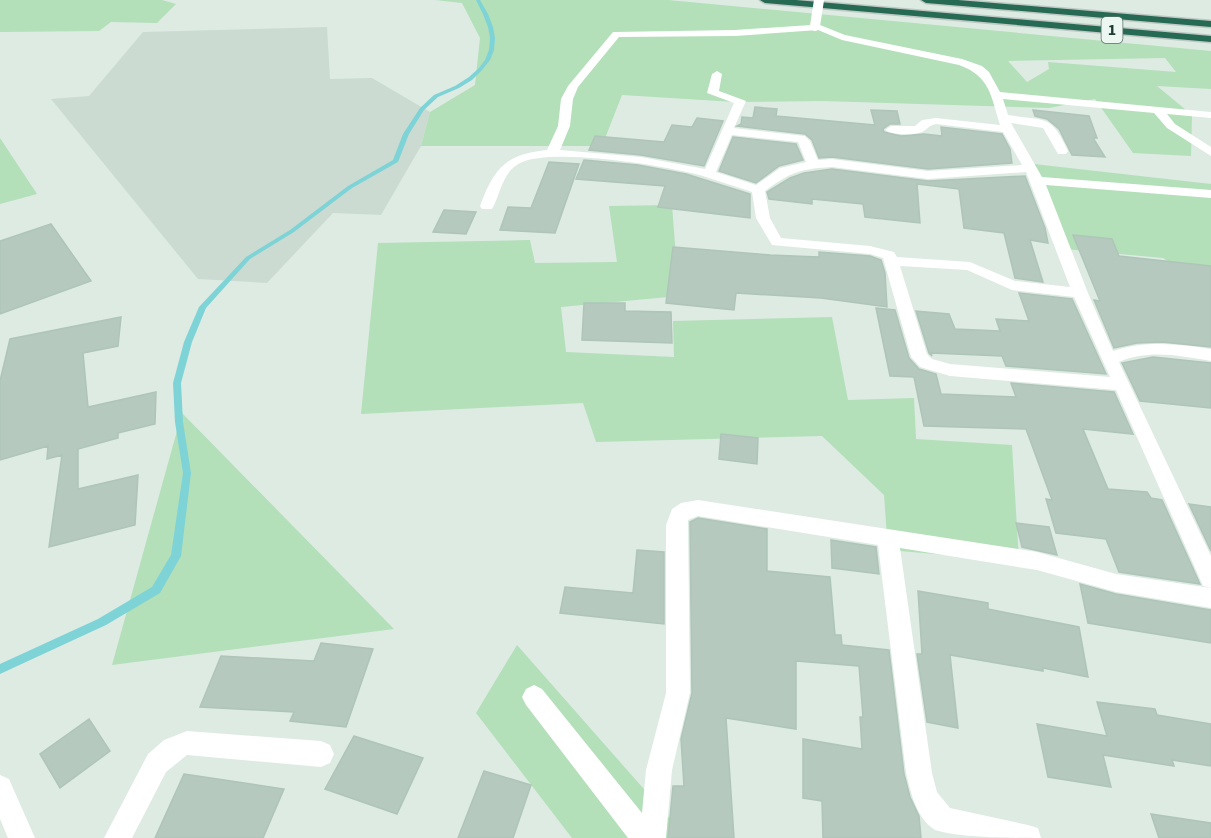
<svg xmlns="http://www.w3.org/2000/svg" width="1211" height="838" viewBox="0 0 1211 838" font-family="'Source Sans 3',sans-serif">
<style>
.built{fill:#cbdbd2}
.green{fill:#b3dfb9;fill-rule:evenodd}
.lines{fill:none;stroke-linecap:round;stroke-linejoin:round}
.stream{fill:#7ed3d7;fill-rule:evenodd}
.building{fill:#b5c9be;stroke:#afc5b9;stroke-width:1.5}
.highway-casing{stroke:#c0c8c5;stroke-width:3}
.minor{fill:#fff;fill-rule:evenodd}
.highway{fill:#266a54;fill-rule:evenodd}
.minor-bridge{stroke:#fff;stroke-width:10}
.labels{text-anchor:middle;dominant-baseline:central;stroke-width:5;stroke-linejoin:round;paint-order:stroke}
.shield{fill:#edf7f1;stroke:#5b736a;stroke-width:1.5}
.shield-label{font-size:16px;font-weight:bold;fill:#1d3b30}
</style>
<rect width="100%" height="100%" fill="#ddebe3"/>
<path class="built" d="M327,27L330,79L372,78L430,112L421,146L381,215L333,213L267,283L198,279L51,99L89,96L143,32Z"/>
<path class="green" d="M0,0H162L176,4L157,23L111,22L99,31L0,32Z
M435,0H668L1211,51V89L1157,86L1192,115L1191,156L1133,153L1095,99L1049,108L822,101L735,102L622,95L602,146H421L430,112L475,85L480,38L462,3ZM1165,58L1176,72L1048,62L1049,69L1027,82L1008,61Z
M0,138L37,194L0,204Z
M1034,164L1211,184V290L1163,258L1065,249Z
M672,205L679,296L561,307L566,352L674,357L673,321L832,317L848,400L914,398L916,439L1012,445L1019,561L888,550L884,495L822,436L596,442L583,403L361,414L378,243L530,240L535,263L617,262L609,206Z
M182,413L394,629L112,665Z
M517,645L687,838H572L476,713Z"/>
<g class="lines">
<path class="stream" d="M476,0H480L488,14L493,27L495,38L494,50L490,60L482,70L472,80L459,88L438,97L424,110L409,134L398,162L352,188L294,232L250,259L206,308L192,342L181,383L183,422L191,473L181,556L160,593L106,625L0,674V664L98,619L152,587L171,555L183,473L175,422L173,383L184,342L199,307L246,257L290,230L348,186L393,160L403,134L420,108L434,95L455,86L469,77L479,68L485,60L489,50L490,38L488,27L483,14Z"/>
</g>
<path class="building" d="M755,107L777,109L776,116L875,125L871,110L897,111L900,124H890L883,129L884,132L901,136L924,134L942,136L941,127L1002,134L1010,149L1012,163L928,169L832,157L819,158L812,140L805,134L737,126L741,124L742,117L753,118Z
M1033,110L1089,116L1097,138H1093L1105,157L1072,155L1059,129L1047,119L1035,116Z
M697,118L723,121L704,166L641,155L589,150L595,136L664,142L672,125L692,127Z
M733,137L796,144L803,160L779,166L756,183L719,171Z
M584,160L638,165L686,174L750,194V218L658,207L665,186L576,179Z
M549,162L579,164L555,233L500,230L508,207L531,208Z
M832,169L928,181L1025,176L1045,228L1048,243L1030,240L1043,282L1015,278L1004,233L964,228L959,189L917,184L920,223L865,217L863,204L812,199V204L769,199L767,192L790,178L804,173Z
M444,210L476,212L466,234L433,232Z
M51,224L91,281L0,314V241Z
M1073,235L1112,239L1119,256L1211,266V347L1162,342L1137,343L1114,348L1094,300L1100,301Z
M673,247L770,255L819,257V252L870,256L881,260L885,273L887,307L821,298L736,293L734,310L666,303Z
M1019,293L1072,299L1106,374L1006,366L1002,356L931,353L932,356L929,353L916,311L949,314L955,329L1000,331L996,319L1029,321Z
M584,303H625V311L671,312L672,343L582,340Z
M876,308L895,310L909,358L919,369L936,374L941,394L1016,397L1011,383L1114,392L1133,434L1083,429L1108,489L1147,492L1151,498L1162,500L1200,584L1119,572L1106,539L1056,533L1046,499L1052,500L1026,429L924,426L914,377L890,376Z
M121,317L118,346L83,353L88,407L156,392L155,424L118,433V438L78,449V489L138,475L135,525L49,547L62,455L47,459L48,446L0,460V381L10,339Z
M1153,357L1211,363V408L1140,401L1122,363Z
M721,434L758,438L757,464L719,459Z
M1189,504L1211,507V551Z
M698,518L767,529V571L830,577L835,635H841L842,645L889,650L904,774L910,797L919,816L921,838H823L822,801L803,798V739L862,749L860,717H863L859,666L796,661V729L726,718L734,838H668L673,786H684L681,739L692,693L690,522Z
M1016,523L1049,527L1057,555L1022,547Z
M831,540L876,547L879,574L832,568Z
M637,550L664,552V624L560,613L565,587L633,593Z
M1080,584L1116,594L1211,610V643L1088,623Z
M918,591L988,603V609L1079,627L1088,677L1043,668V671L950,655L958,728L927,722L917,654H922Z
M321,643L373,649L346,727L290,721L294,712L200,707L221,656L314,661Z
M1097,702L1155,709L1157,715L1211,724V766L1172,760L1174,766L1103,755L1111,787L1048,777L1037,724L1107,736Z
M89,719L110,751L60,788L40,754Z
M354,736L423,758L397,814L325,789Z
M484,771L531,785L513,838H458Z
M184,774L284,789L263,838H155Z
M1151,814L1211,823V838H1159Z"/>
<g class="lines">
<g class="highway-casing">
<path id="highway" d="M760,0H796L1211,36V42L765,3Z
M921,0H958L1211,21V27L926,3Z"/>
</g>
<path class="minor" d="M815,23L845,35L962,59L982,66L989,72L1000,92L1211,112V118L1167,114L1175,124L1211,147V156L1167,128L1154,113L1003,99L1008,115C1047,121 1051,114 1068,151L1066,154H1058L1043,128L1011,123L1042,177L1211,190V198L1046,185L1088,293L1113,351C1146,340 1178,344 1211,349V361C1181,356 1148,349 1119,362L1211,556V608L1116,592L1037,570L900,548L932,773L937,792L950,808L1028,825L1038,828L1041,838C1014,838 959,838 935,830C916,818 911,793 906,773L878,545L698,516L688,520L690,693L672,770L666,838H628L526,705L522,697L526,689L534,685L542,689L642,813L646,770L666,693V525L672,509L681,503L698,500L1037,552L1116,574L1211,588L1203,586L1116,390L950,376L920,367L911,357L883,258L870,254L772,245L756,218L752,192C736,187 719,181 703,176C667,166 553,147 520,163C502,172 501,193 492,209H482L480,206C494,168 506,154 547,150L558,126L561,99L568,86L613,32L735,30L811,25ZM818,30L842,40L959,65C990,76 991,96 1000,125L936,118L922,120L915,126H891L885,130C892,135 910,135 919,133C926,132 928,125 936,124L1003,132L1022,165L928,171L832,159L818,160L810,141L805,136L734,128L746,101L719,91L722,74L717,71L712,74L707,93L734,103L705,169L641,157L560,150L570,126L573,99L578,87L619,37L735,36ZM732,135L798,142L806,162L780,168L756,185L716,172ZM832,167L928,179L1026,172L1070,287L1015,281L970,262L897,257L894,252L870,246L781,238L770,218L765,191C791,172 799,169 832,167ZM900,266L967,270L1012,290L1074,297L1110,377L950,364L932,359L927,354Z
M187,731L321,741L330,745L334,754L330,763L321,767L187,755L166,772L132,838H104L148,754L164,740Z
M0,775L9,779L35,838H8L0,819Z"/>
<use href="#highway" class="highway"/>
<path class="minor-bridge" d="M815,26L819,0"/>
</g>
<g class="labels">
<rect class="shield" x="1101.5" y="17" width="21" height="26" rx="4.5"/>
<g class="shield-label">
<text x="1112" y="30">1</text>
</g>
</g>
</svg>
